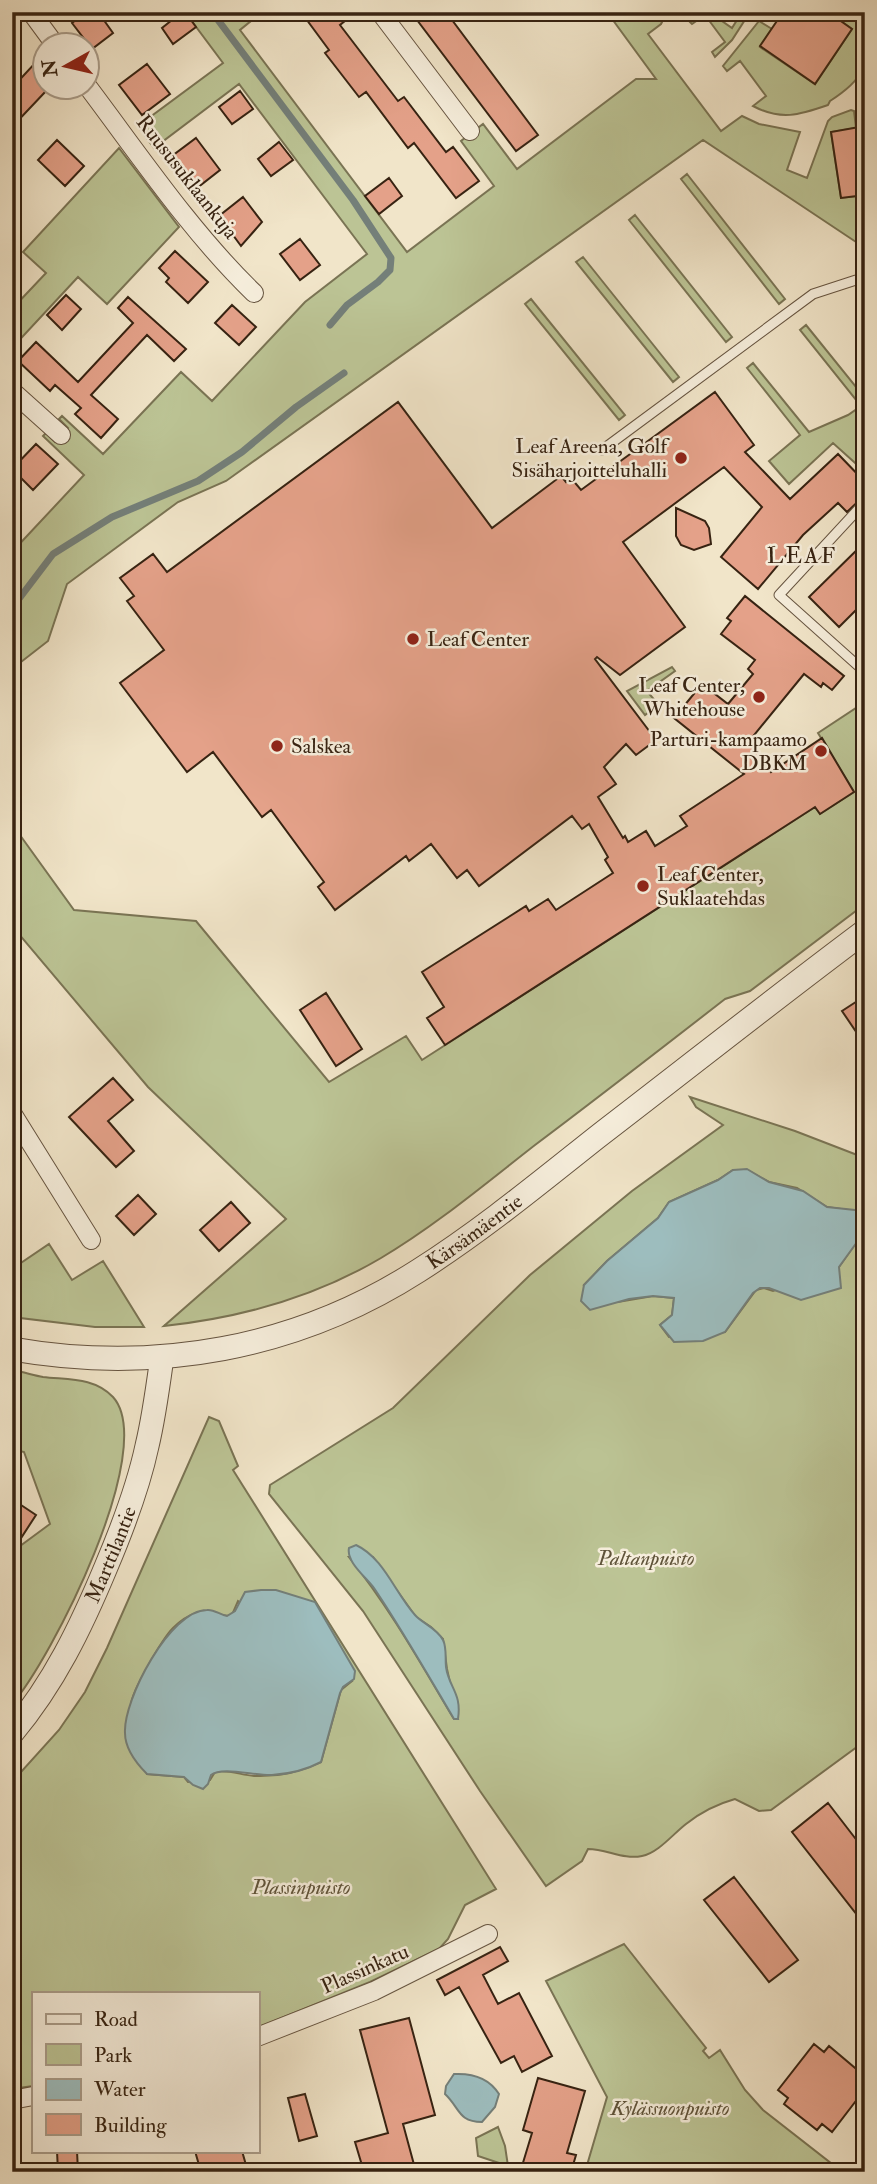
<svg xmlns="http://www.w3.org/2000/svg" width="877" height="2184" viewBox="0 0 877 2184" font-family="'IM FELL Double Pica',serif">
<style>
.green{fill:#bcc495;stroke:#7a7454;stroke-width:2;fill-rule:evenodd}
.water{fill:#9dbdbe;stroke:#747f79;stroke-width:2}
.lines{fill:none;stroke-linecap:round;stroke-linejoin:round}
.stream{stroke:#747f79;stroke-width:7}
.building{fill:#e4a189;stroke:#372312;stroke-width:2}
.service-casing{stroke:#665440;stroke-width:11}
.minor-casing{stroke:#665440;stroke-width:20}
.tertiary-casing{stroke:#665440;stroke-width:25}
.service{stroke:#f6eedc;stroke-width:9}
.minor{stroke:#f6eedc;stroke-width:18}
.tertiary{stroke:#f6eedc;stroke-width:23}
.poi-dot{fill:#8f2418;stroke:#f6eedc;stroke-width:2.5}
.labels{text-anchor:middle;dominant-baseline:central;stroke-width:5;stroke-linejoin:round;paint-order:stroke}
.street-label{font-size:21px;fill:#372312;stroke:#f6eedc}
.poi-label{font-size:21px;fill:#372312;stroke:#f6eedc;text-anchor:end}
.park-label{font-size:21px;font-style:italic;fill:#5f5339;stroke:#f6eedc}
.neighbourhood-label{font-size:23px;letter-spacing:2px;fill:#372312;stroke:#f6eedc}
</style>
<rect width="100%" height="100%" fill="#f1e5c9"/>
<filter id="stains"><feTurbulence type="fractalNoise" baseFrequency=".00286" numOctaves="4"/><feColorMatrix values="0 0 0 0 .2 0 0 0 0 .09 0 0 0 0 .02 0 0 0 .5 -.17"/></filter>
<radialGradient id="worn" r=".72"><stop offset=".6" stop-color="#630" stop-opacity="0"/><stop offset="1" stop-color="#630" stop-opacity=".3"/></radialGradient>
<path class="green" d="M185,12H262L240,30L407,252L494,186L461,141L483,124L517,169L636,79H656L607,12H655L664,18L661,24L648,34L721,131L742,116L759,124L800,132L787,170L807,178L828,121L832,117L851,110L854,111L856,128L831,132L841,198L865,195V248L703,140L226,481L178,502L67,584L48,641L12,669V552L84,475L43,436L46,433L55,442L68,428L59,419L62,416L103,454L181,372L212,401L305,302L367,254L239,84L154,148L138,126L223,63Z
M696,12H709L732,28L742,12H750L732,40L715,57L712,52L725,42L705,15L692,24L690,22Z
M828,12H858L865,17C865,63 872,74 830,101L828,105C799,115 781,121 753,106L766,96L740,61L727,71L723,66L759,21L772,29L760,47L815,84L852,29Z
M119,148L179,227L107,304L78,277L12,348V309L46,273L23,252Z
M687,174L785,299L779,304L681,179Z
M635,215L732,337L726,342L629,220Z
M583,257L679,377L673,382L576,262Z
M531,299L625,415L619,420L525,304Z
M806,325L865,398V468L863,470L833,443L789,484L769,461L800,435L747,368L753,363L809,432L848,415L861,406L800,330Z
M672,667L675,671L647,691L656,702L653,709L645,715L627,691Z
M865,706V904L750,991L725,999C662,1048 599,1097 535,1145C485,1184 435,1226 381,1258C315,1297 239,1318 164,1326L286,1219L148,1087L12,926V824L74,910L196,921L329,1082L406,1036L422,1060L815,807L820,814L854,792L818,733L856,708Z
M690,1097L795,1131L865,1158V1222L855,1211L827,1207L797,1188L769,1182L747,1170H733L718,1180L669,1202L658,1218L607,1261L584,1285L618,1302L653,1296L674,1298L672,1315L660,1325L669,1337L725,1332L756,1290L764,1288L773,1291L839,1267L865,1230V1741L771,1810L759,1811L735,1799C717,1804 701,1812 686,1824C673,1834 658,1853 642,1856C623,1860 607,1849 588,1849L582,1861L546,1886L480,1791L363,1611L269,1494L270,1485L393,1408L530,1275L632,1191L723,1125L696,1107ZM349,1557H373L416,1617L431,1627L443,1639L447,1669L458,1719H454C421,1664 390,1608 349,1557Z
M49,1244L72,1280L103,1261L144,1327H95L12,1317V1269Z
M12,1370C23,1372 33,1375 43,1377C68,1380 94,1377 113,1397C159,1448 51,1660 12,1704V1552L50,1524L24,1452L12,1449Z
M209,1417L219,1421L238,1466L233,1470L496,1889L465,1905L448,1939L439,1949L370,1982L257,2028V1993H33V2086L12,2089V1782L59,1730L85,1692L107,1648ZM238,1601L352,1681L341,1690L321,1762C300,1772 278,1777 254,1776C241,1775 227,1769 215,1772L210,1780L188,1782L184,1777L147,1774C143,1757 131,1720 131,1705C131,1692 163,1638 173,1628C179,1622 187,1616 196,1613C212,1606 218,1619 232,1615Z
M624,1944L706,2048L703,2051L709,2058L720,2050L745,2090L763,2110L832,2164L830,2172H585L607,2097L546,1981Z
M498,2127L505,2146L508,2166L478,2156L476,2138Z"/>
<path class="water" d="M747,1169L769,1182L803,1191L827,1207L855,1210L860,1213L864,1220L865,1231L839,1267L841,1288L801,1300L769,1288H760L753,1293L725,1332L703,1341L674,1342L660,1325L672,1315L674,1298L653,1296L629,1299L590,1310L581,1301L584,1285L607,1261L658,1218L669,1202L718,1180L733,1170Z
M356,1545C384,1558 395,1593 415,1615C423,1624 437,1628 443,1640C447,1648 445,1658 446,1667C449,1688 462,1693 458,1719H454C428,1675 403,1631 374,1588C366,1577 346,1562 349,1548Z
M261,1590H276L315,1602L355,1671L354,1679L343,1687L340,1693L321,1762C306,1770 289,1774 272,1775C255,1776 222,1766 211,1775L208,1784L203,1789L193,1785L184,1777L147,1774C136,1763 125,1749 125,1733C123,1700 170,1610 207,1610C214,1609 220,1615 227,1616L235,1611L245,1592Z
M454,2074C473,2073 489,2078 499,2094L495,2107L482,2122C458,2122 460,2108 445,2094L446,2086Z"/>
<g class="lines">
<path class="stream" d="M212,12L353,200L391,258L390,270L378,282L347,305L330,325
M12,608L53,554L112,517L198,481L242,452L296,407L344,373"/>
</g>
<path class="building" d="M86,12H98L113,33L92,49L72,23Z
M182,12H185L196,27L173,44L162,28Z
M301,12H356L340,25L398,101L404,97L446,152L453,147L479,181L456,198L414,143L408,148L366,92L359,97L325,53L329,50Z
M411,12H446L538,135L516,151Z
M783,12H828L852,29L815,84L760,46Z
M36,62L46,70V91L12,127V88Z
M147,64L170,94L142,115L119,85Z
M240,91L253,109L232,124L219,107Z
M865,126V195L841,198L831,132Z
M196,138L220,170L197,188L172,156Z
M57,140L84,166L65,186L38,160Z
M279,142L293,160L271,176L258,159Z
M389,178L402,196L379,214L365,196Z
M243,197L262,222L241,246L219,216Z
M300,239L320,265L300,280L280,254Z
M175,251L208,282L188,303L166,282L169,278L159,268Z
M66,295L81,309L62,330L47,315Z
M128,297L186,349L174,361L147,335L91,395L118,419L101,438L75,414L81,408L55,385L50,391L18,361L36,342L78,382L133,323L118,308Z
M232,305L256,327L239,345L215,323Z
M715,392L754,445L745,452L790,499L838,454L865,482V495L847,512L838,503L803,535L758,589L721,557L762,507L724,467L623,542L685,627L620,675L597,657L595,659L656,740L636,755L626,744L604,767L616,784L598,797L623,838L625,836L628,842L646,831L655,846L687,826L680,816L744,774L674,718L702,684L728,704L753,674L748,669L755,660L721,634L731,621L727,618L745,596L844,676L832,690L823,683L821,687L804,674L750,740L771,772L822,738L854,792L820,814L815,807L445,1045L427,1018L444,1007L422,972L526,906L529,911L548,899L556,910L613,873L605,860L608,857L589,824L582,829L572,816L479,886L467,870L457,878L431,844L409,861L406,856L335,910L318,887L324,882L271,810L262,817L213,752L187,772L120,683L164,650L127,601L134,596L120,578L153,554L167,572L398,402L492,528L561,476L566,482L571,478L581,490Z
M36,444L58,464L33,490L12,469Z
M676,508L705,521L709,528L711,544L694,550L681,545L676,536Z
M865,542V601L839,627L809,597Z
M326,993L362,1049L336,1066L300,1010Z
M865,996V1045L842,1011Z
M113,1078L133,1100L108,1121L134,1151L116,1167L69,1117Z
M138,1195L156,1214L134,1235L116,1216Z
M231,1202L250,1223L219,1251L200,1230Z
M12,1499L36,1515L12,1552Z
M828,1803L865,1851V1925L792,1832Z
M734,1877L798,1960L769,1982L704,1900Z
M500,1947L508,1961L483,1975L498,2004L519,1993L552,2056L522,2072L514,2056L501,2063L459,1987L445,1995L437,1980Z
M409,2018L435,2115L403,2124L416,2172H364L355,2142L388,2133L360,2030Z
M814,2044L824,2052L829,2046L861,2073L858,2078L865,2083V2089L832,2132L822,2124L817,2130L784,2104L788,2098L778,2090Z
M538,2078L585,2091L567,2153L576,2155L571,2172H543L522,2166L532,2133L523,2130Z
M305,2094L317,2136L299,2141L288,2098Z
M57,2151H77L78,2172H58Z
M195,2151H242L248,2172H201Z"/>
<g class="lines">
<g class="service-casing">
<path id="service" d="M602,450L813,294L856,280L865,281
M865,502L779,595L865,672
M12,720L15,721"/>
</g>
<g class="minor-casing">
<path id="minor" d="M31,12L56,46
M380,12L470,131
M88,87C140,156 191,232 254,293
M12,391L61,435
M12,1113L91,1240
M257,2037L374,1991L488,1934
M12,2100L33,2096"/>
</g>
<g class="tertiary-casing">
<g id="tertiary">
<path id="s1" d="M12,1349C155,1374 296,1349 418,1271C481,1231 538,1184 596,1138C686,1069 774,999 865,931"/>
<path id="s2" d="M12,1733C54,1683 81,1627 106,1567C123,1527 138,1488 147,1446C154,1417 158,1386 162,1357"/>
</g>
</g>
<use href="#service" class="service"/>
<use href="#minor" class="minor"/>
<use href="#tertiary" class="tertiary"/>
</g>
<g class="poi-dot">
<circle cx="681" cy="458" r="7"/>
<circle cx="413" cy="639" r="7"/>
<circle cx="759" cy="697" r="7"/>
<circle cx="277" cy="746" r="7"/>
<circle cx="821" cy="751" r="7"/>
<circle cx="643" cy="886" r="7"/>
</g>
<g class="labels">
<g class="street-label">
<text transform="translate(187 177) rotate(52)">Ruususuklaankuja</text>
<text stroke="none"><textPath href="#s1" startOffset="492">Kärsämäentie</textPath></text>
<text stroke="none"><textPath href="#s2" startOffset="205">Marttilantie</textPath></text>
<text transform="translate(365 1969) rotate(-24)">Plassinkatu</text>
</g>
<g class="poi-label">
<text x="667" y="446">Leaf Areena, Golf<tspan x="667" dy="24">Sisäharjoitteluhalli</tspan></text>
<text x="427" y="639" text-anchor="start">Leaf Center</text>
<text x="745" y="685">Leaf Center,<tspan x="745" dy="24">Whitehouse</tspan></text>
<text x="807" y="739">Parturi-kampaamo<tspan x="807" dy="24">DBKM</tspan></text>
<text x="291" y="746" text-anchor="start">Salskea</text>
<text x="657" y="874" text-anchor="start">Leaf Center,<tspan x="657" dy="24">Suklaatehdas</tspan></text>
</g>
<g class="park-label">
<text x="646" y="1558">Paltanpuisto</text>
<text x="301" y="1887">Plassinpuisto</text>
<text x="670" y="2108">Kylässuonpuisto</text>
</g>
<g class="neighbourhood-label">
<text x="802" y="555">LEAF</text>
</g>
</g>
<rect width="877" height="2184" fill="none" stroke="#f1e5c9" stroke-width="42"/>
<rect x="14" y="14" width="849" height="2156" fill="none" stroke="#372312" stroke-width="3.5"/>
<rect x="21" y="21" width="835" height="2142" fill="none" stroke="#372312" stroke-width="2"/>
<rect x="32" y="1992" width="228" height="161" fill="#f6eedc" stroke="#aa9d8b" stroke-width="2"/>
<rect x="46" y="2014" width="35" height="10" fill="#f6eedc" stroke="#aa9d8b" stroke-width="2"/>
<text x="94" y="2026" font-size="21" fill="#372312">Road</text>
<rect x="46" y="2044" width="35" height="21" fill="#bcc495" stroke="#aa9d8b" stroke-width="2"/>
<text x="94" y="2062" font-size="21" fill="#372312">Park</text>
<rect x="46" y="2079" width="35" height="21" fill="#9dbdbe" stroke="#aa9d8b" stroke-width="2"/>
<text x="94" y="2096" font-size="21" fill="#372312">Water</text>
<rect x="46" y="2114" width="35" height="21" fill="#e4a189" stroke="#aa9d8b" stroke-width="2"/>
<text x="94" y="2132" font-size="21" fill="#372312">Building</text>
<g transform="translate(66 66) rotate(262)"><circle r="33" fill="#f6eedc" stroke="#aa9d8b" stroke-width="2"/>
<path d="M0-5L12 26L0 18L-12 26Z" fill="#8f2418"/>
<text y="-10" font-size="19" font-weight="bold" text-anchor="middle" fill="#372312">N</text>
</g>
<rect width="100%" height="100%" filter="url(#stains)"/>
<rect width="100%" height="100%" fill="url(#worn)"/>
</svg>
